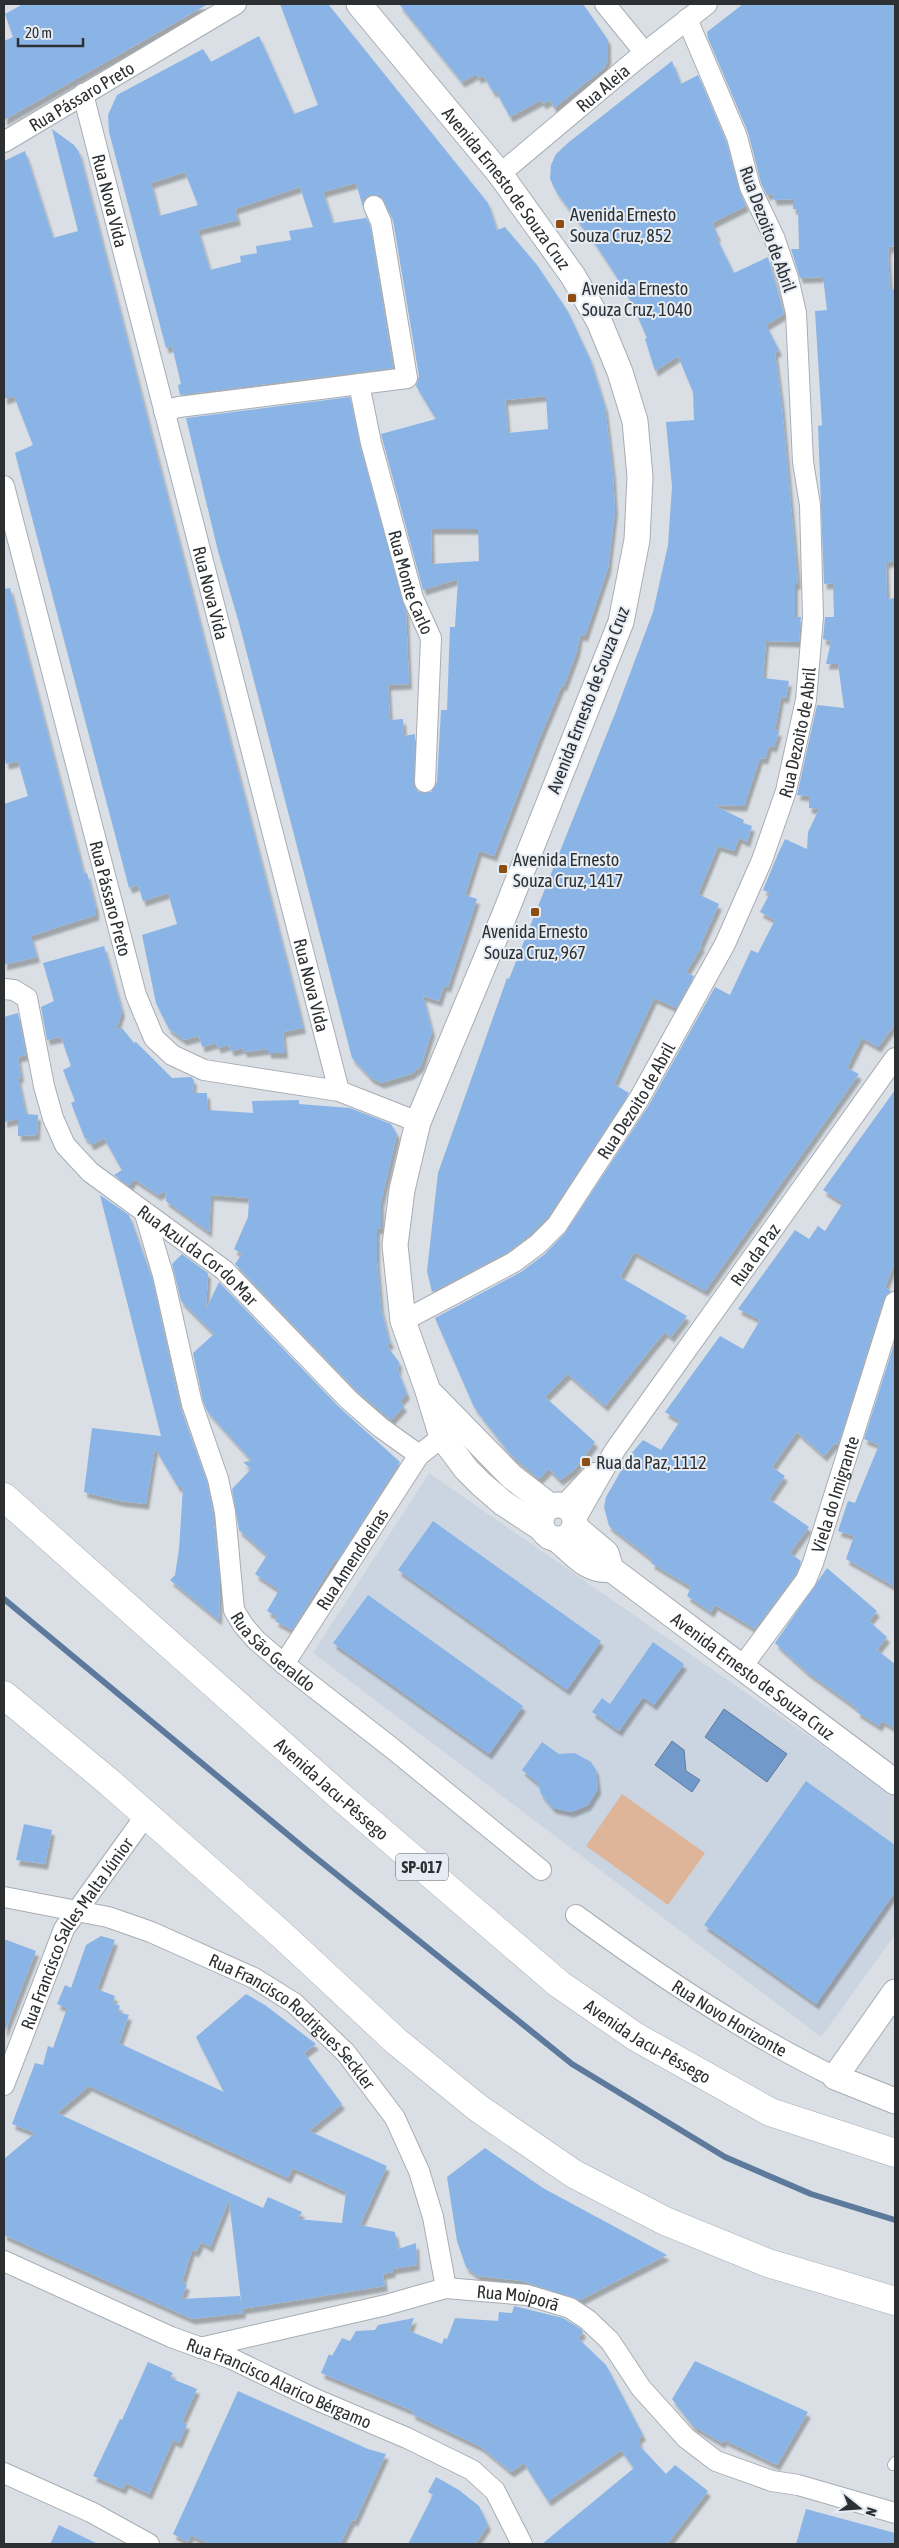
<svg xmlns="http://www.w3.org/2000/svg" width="899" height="2548" viewBox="0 0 899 2548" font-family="'Asap Condensed',sans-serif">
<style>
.built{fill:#cbd5e1}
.green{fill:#deb598}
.water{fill:#7199c9;stroke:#5d7a9c}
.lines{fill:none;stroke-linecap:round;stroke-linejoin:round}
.stream{stroke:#5d7a9c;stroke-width:6}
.building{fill:#8bb4e6;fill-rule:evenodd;filter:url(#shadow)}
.service-casing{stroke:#a8adb3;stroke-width:12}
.minor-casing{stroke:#a8adb3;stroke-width:22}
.tertiary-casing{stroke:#a8adb3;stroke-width:27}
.trunk-casing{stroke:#a8adb3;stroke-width:29}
.service{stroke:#fff;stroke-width:10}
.minor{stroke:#fff;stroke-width:20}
.tertiary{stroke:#fff;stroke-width:25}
.trunk{stroke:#fff;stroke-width:28}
.poi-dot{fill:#8c4d13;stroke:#e6ecf3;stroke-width:2}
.labels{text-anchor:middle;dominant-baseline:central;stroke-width:4;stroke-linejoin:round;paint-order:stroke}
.shield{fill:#e6ecf3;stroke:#64686c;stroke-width:1}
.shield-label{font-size:16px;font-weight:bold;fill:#2d3032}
.street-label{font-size:18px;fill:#2d3032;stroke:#e6ecf3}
.poi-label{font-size:18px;fill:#2d3032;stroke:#e6ecf3;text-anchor:start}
</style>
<defs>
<filter id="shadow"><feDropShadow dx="3" dy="5.5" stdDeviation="1" flood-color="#0004"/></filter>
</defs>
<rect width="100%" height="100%" fill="#d9dfe5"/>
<path class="built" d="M429,1473L895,1796V1935L821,2037L313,1653Z"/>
<path class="green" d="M622,1794L705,1853L668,1905L586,1846Z"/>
<path class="water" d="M724,1709L787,1754L767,1782L705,1737Z
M672,1741L684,1750L686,1771L700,1780L692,1792L655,1765Z"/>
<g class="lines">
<path class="stream" d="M4,1599L310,1853L572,2064L725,2157L811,2194L895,2220"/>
</g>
<path class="building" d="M23,4H208L4,120V41L13,37L5,14Z
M280,4H328L488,203L497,230L505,227L537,265L567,310L590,359L605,407L613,474L615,510L608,568L585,636L580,635L577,651L564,686L562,685L540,737L494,856L479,851L465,895L477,899L448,987L444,986L439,1001L423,996L432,1031L421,1066L411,1074L381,1083L371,1078L352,1058L239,623L218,551L186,418L350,397L360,446L406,612L409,684L388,685L390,720L403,719L404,736L415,734L414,787L419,792H431L437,782L441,710H447L450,627H455L458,579L423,590L381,434L436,419L416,386L419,376L393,220L381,196L369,195L364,199L363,207L356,183L323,192L333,223L366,218L364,213L370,225L393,368L180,395L178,385L181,384L172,346L166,348L109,132L108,115L117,95L203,49L211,62L259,36L294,114L318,105ZM185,172L198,205L159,216L151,183ZM300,187L313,227L289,231L291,240L256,246L257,253L240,256L241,262L210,270L198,230L238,220L235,209ZM546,396L548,429L508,433L505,400ZM431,529H478L479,561L432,564Z
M399,4H583L608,40V59L604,68L554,108L550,100L543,104L541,100L510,117L496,91L493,92L484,76L478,78L476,74L462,82Z
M743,4H895V246L889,247L888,254L890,289H895V560L886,563L887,599L895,598V1024L878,1047L862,1038L847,1068L859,1074L705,1291L634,1252L620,1277L687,1316L671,1337L665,1332L653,1346L605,1406L568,1374L545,1397L595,1442L574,1470L560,1480L549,1469L539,1479L510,1454L474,1407L435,1318L521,1272L545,1254L565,1233L649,1105L715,987L730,995L751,950L758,953L775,920L760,912L770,893L763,890L778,854L785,839L807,849L808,832L819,809L809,808V796L797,795L817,705L844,708L838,664H826L831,641L823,639L825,617H834L833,583L824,584L818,426L822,425L815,311L827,310L823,277L800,278L791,249H799L798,209H793V199L774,200L772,193L767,195L761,183L748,132L708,38L707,32Z
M672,61L681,84L698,75L726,141L739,190L746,206L712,223L718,236L716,237L734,273L768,257L784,314L766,325L779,350L775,353L782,407L798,584H795V617H801L799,642L766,641L763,678L789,681L786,698L781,697L775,730L779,731L774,747L769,746L765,759L760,758L744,806L713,805L744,820L743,823L752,826L747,842L739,838L734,851L718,846L698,894L719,904L700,946H702L686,972L694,976L676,1008L654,998L614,1084L629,1093L548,1217L530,1235L508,1252L432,1292L427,1271L438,1173L507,978L509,979L616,711L653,612L668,545L672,487L666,422L694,420L693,392L678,356L655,371L645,339L647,338L634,308L622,285L594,242L557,193L550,179L551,165L556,154L569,142Z
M52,129L74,145L79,152L296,998L303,1028L283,1032L285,1053H268V1049L244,1052L243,1048L231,1051L229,1045L218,1048L216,1043L202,1047L199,1036L184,1040L169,1029L156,1003L142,935L177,924L168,893L143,901L138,885L129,888L15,453L33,445L14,396L4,399V161L25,151L53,238L78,231Z
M10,588L84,874L87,873L96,908V915L31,936L37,957L4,965V804L28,796L18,761L6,764L4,754V589Z
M104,946L122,1011L116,1030L122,1028L134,1043L136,1042L172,1078L191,1077L194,1080L193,1093H207L208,1110L253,1113L252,1101L299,1100V1104L350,1108L391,1124L397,1134L381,1202V1228L377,1229V1263L381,1308L388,1337L391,1342L387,1346L399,1362L398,1371L407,1394L400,1401L404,1406L391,1420L357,1391L235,1264L242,1254L234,1249L248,1217L249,1198L211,1195L209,1232L166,1201L165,1191L158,1195L134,1179L129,1186L114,1175L122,1170L104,1138L91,1145L87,1138L85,1139L71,1103L75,1101L63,1070L71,1066L61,1037L47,1040L41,1007L54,1001L43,963Z
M18,1013L26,1055L18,1057L21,1077L18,1078L26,1114L38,1115L37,1135L18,1136V1119L4,1122V1017Z
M895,1090V1262L885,1287L891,1291L884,1298L838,1445L835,1443L824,1456L797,1432L772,1467L785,1476L769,1499L809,1527L790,1553L801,1561L796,1574L755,1629L715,1605L711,1612L687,1596L691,1587L651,1563L653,1560L609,1526L604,1507L606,1497L630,1455L643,1440L661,1450L680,1421L665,1412L720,1336L743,1349L760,1320L738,1309L795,1230L809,1239L818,1226L825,1231L843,1203L823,1190Z
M100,1195L129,1215L152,1278L180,1407L207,1482L213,1514L220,1583L219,1620L170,1580L175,1575L179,1549L183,1487H178L155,1448L146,1504L120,1501L84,1492L92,1428L161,1436Z
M182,1254L208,1273L206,1309L219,1282L340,1408L400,1462L337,1561L335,1560L292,1630L275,1621L277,1617L267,1611L279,1590L255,1574L267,1555L239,1530L232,1489L251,1469L243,1462L252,1461L207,1411L203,1401L193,1353L214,1334L181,1301L172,1264Z
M895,1341V1587L846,1559L854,1536L838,1531L848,1501L855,1503L879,1445L864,1439Z
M433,1521L601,1641L567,1690L398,1570Z
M827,1568L877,1611L869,1621L887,1637L877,1650L895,1664V1728L882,1721L879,1726L857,1712L858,1709L807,1672L775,1643Z
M368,1595L523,1706L489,1754L333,1643Z
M653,1642L684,1664L654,1705L643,1697L619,1731L592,1712L602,1698L610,1704Z
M542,1742L559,1754L575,1753L591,1762L596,1770L598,1789L588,1805L571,1812L553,1808L541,1794L538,1783L522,1770Z
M806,1781L895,1845V1892L816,2004L704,1925Z
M24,1824L52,1830L45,1864L16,1860Z
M101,1936L115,1940L97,1989L115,1996L113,2003L120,2006L118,2012L129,2015L119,2043L224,2092L196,2037L246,1994L265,2005L316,2044L304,2053L342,2104L309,2131L387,2166L360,2225L395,2232L398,2249L416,2243L417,2265L392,2269L393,2272L383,2274L385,2286L242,2309L229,2200L210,2247L201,2242L196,2252L192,2250L182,2282L187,2285L181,2299L240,2296L243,2313L192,2319L4,2235V2159L35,2133L12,2124L35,2063L43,2065L48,2046L53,2048L67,2008L57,2004L65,1985L71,1988L86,1945ZM89,2086L288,2178L293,2168L346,2192L342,2223L298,2219L302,2212L268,2197L263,2208L57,2113Z
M4,1939L36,1951L5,2031L4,2030Z
M485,2148L543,2188L667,2255L580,2300L522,2281L478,2276L466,2267L457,2241L447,2177Z
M514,2306L563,2318L581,2329L583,2332L578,2338L606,2365L643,2435L638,2439L640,2442L638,2444L666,2474L675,2465L708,2491L667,2544H542L634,2468L621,2450L548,2501L524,2463L511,2472L481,2447L412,2414L413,2411L321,2373L329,2354L332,2356L342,2338L350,2341L356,2331L375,2330L378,2325L414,2318L409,2331L442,2344L444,2338L447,2339L455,2318L498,2321L499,2312L512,2313Z
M695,2361L808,2412L777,2465L724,2440L722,2443L693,2426L672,2399Z
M148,2362L173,2373L170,2378L197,2389L182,2422L187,2424L179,2443L173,2440L149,2494L126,2483L123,2489L93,2476L120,2419L122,2420Z
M238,2391L368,2449L386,2454L355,2521L352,2520L340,2544H210L191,2535L188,2542L173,2534Z
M436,2477L459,2490L479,2506L488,2525L475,2544H408L433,2495L428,2492Z
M806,2509L895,2533V2544H796Z
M59,2525L98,2544H50Z"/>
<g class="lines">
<g class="service-casing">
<path id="service" d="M893,2465L895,2462"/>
</g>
<g class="minor-casing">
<g id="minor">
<path d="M605,4L645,53"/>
<path id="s1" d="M83,94L339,1091"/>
<path id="s2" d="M4,142L236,4"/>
<path id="s3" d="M500,174L638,58L707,4"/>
<path id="s4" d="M359,384L371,443L413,598L431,638L425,782"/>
<path d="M164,411L179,407L407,378L381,222L374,206"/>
<path id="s5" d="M4,486L136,995L154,1038L172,1055L204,1070L339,1091L418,1122"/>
<path id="s6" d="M4,989L14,990L27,998L44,1086L53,1118L65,1145L90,1172L224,1270L349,1400L380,1427L419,1455L442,1437L454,1430"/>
<path id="s7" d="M145,1214L163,1275L192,1404L218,1479L225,1512L234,1610L243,1625L256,1640L284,1664L393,1749L541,1870"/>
<path id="s8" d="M403,1321L514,1262L538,1244L557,1225L639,1099L725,944L762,860L786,791L806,700L813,617L810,505L803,462L796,313L788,278L774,237L750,187L737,137L687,19"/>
<path d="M564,1505L594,1473"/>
<path id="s9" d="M575,1520L615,1450L895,1058"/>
<path id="s10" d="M284,1664L419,1455"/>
<path id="s11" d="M741,1668L806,1580L813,1563L895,1302"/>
<path id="s12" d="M4,1897L108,1917L151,1932L254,1978L294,2003L346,2053L395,2118L419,2171L433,2217L446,2288"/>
<path id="s13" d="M576,1915C658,1975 743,2032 835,2077"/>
<path id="s14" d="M4,2085L64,1929L146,1815"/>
<path id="s15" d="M4,2261L171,2337L232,2359L315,2399L407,2438L472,2470L495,2491L522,2544"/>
<path id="s16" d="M200,2348L386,2305L446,2288L527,2295L570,2308L588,2320L610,2341L641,2388L686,2438L716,2461L772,2481L798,2485L895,2513"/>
<path d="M4,2473L91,2512L149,2544"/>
</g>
</g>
<g class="tertiary-casing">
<g id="tertiary">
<path id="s17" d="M359,4L500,174L573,276L599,321L620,372L635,421L640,477L637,540L621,622L504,916L418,1122L402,1190L395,1245L403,1321L428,1391L442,1437L466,1469L481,1484L503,1503L541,1528"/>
<path d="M432,1395L512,1477L550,1506"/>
<circle cx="558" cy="1522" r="17"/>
<path id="s18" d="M575,1527L606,1553L611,1569L895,1782"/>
<path d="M558,1540C574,1553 588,1573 611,1569"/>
<path d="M895,1992L835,2077L895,2101"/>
</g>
</g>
<g class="trunk-casing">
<g id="trunk">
<path id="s19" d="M4,1497L342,1798L559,1984L636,2037L770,2112L895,2153"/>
<path d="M4,1695L109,1782L282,1935L397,2042L478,2108L574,2174L665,2221L768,2263L895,2301"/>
</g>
</g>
<use href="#service" class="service"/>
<use href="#minor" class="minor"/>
<use href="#tertiary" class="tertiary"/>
<use href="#trunk" class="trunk"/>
</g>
<g class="poi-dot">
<rect x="555" y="219" width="10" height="10" rx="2.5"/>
<rect x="567" y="293" width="10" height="10" rx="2.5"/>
<rect x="498" y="864" width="10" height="10" rx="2.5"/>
<rect x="530" y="907" width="10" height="10" rx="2.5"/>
<rect x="581" y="1457" width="10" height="10" rx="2.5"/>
</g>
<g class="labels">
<rect class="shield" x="396" y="1853.5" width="52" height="27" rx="4"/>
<g class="shield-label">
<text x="422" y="1867">SP-017</text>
</g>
<g class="street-label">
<text stroke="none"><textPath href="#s3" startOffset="134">Rua Aleia</textPath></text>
<text stroke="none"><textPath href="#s2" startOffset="90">Rua Pássaro Preto</textPath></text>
<text stroke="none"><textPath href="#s17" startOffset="236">Avenida Ernesto de Souza Cruz</textPath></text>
<text stroke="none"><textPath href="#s1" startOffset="110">Rua Nova Vida</textPath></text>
<text transform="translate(768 229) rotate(70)">Rua Dezoito de Abril</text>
<text stroke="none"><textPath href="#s4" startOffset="205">Rua Monte Carlo</textPath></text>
<text stroke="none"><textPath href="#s1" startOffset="515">Rua Nova Vida</textPath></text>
<text transform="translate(588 700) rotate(-69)">Avenida Ernesto de Souza Cruz</text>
<text stroke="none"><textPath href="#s8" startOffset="735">Rua Dezoito de Abril</textPath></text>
<text stroke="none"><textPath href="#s5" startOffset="426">Rua Pássaro Preto</textPath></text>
<text stroke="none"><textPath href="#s1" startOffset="920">Rua Nova Vida</textPath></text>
<text stroke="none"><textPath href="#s8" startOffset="330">Rua Dezoito de Abril</textPath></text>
<text stroke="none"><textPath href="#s9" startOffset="321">Rua da Paz</textPath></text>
<text stroke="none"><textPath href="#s6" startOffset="351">Rua Azul da Cor do Mar</textPath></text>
<text stroke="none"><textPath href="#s11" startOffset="200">Viela do Imigrante</textPath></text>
<text stroke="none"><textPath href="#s10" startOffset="125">Rua Amendoeiras</textPath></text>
<text stroke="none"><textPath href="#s7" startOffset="465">Rua São Geraldo</textPath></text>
<text stroke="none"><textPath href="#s18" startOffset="235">Avenida Ernesto de Souza Cruz</textPath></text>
<text stroke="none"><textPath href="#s19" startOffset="439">Avenida Jacu-Pêssego</textPath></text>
<text stroke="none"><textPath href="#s14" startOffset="169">Rua Francisco Salles Malta Júnior</textPath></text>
<text stroke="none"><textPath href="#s13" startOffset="185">Rua Novo Horizonte</textPath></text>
<text stroke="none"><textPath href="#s12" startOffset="321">Rua Francisco Rodrigues Seckler</textPath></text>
<text stroke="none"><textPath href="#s19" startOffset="844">Avenida Jacu-Pêssego</textPath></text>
<text stroke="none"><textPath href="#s16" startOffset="326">Rua Moiporã</textPath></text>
<text stroke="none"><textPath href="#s15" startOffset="301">Rua Francisco Alarico Bérgamo</textPath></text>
</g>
<g class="poi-label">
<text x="570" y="214">Avenida Ernesto<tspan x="570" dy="21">Souza Cruz, 852</tspan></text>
<text x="582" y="288">Avenida Ernesto<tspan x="582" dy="21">Souza Cruz, 1040</tspan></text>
<text x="513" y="859">Avenida Ernesto<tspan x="513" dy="21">Souza Cruz, 1417</tspan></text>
<text x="535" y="931" text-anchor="middle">Avenida Ernesto<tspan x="535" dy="21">Souza Cruz, 967</tspan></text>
<text x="596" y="1462">Rua da Paz, 1112</text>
</g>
</g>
<rect width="899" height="2548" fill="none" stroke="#2d3032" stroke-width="10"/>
<g transform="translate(859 2508) rotate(107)" stroke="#e6ecf3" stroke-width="4" paint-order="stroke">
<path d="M0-4L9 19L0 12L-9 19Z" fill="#2d3032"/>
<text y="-8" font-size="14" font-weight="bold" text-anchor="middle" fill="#2d3032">N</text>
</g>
<path d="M18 38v8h65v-8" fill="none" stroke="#2d3032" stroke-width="2.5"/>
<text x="25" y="38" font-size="15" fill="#2d3032" stroke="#e6ecf3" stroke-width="4" paint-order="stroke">20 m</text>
</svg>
